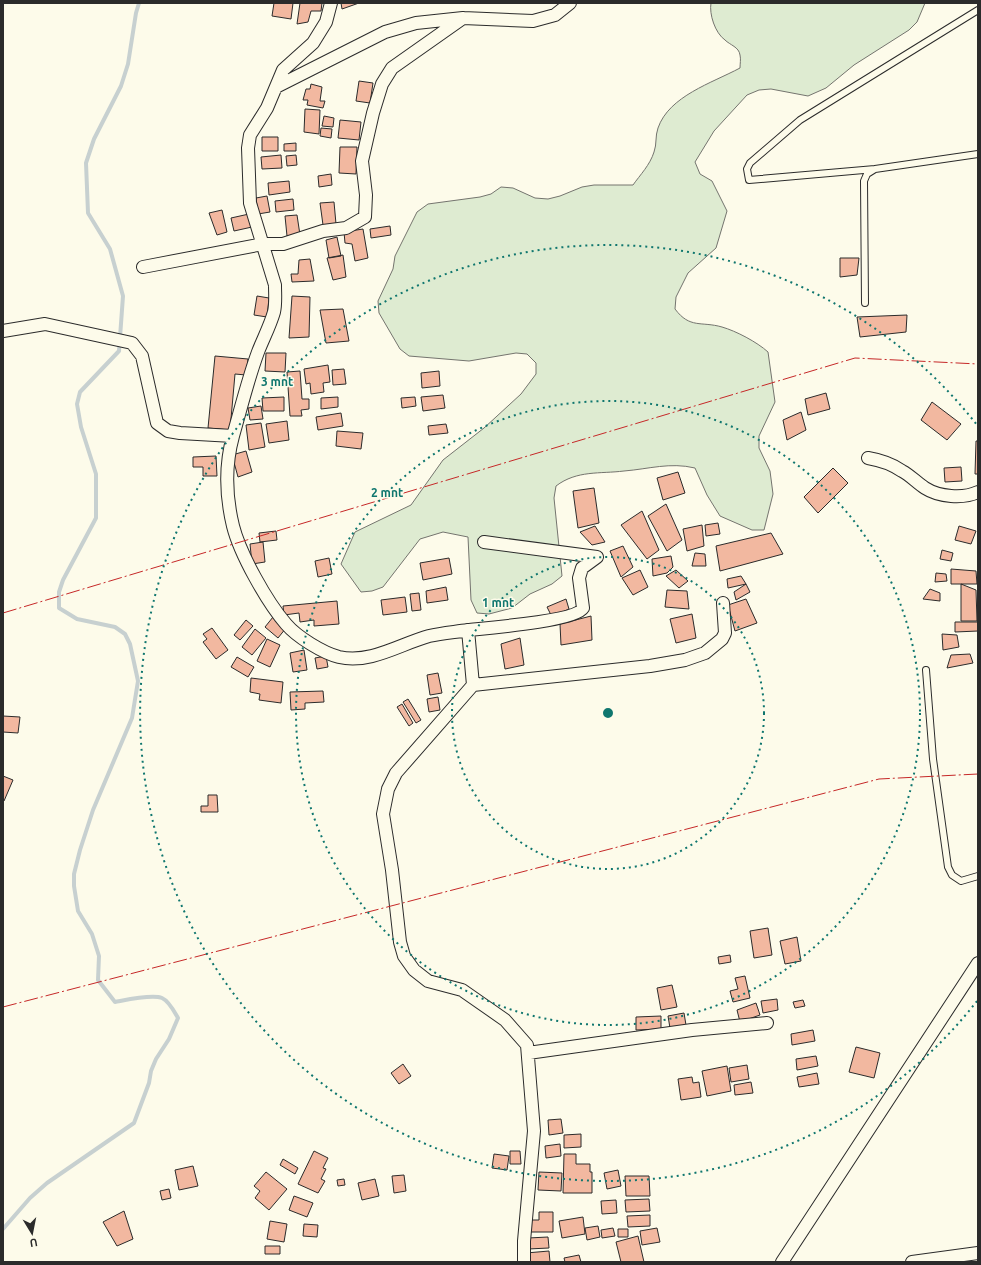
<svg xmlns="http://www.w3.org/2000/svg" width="981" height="1265" viewBox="0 0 981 1265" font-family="Ubuntu,sans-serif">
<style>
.green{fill:#deebd1;stroke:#74746e}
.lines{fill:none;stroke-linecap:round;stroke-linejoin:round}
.stream{stroke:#c7d0d0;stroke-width:4}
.building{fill:#f2b8a0;stroke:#2b2b2b}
.service-casing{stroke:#2b2b2b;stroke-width:8}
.minor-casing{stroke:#2b2b2b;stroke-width:14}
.service{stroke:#fdfbea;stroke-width:6}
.minor{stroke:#fdfbea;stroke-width:12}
.power{stroke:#c62828;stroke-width:1;stroke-dasharray:14 3 2 3;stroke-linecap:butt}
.ring{fill:none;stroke:#0f766e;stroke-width:2;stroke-dasharray:2 4}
.centre{fill:#0f766e;stroke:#fdfbea;stroke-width:2}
.ring-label{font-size:12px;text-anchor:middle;font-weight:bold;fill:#0f766e;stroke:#fdfbea;stroke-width:3;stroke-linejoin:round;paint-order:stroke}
</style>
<rect width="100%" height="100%" fill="#fdfbea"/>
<path class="green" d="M711,3H925L917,22L909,30L854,65L826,88L808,96L771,89L759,90L747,95L714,131L695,162L700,174L712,181L727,211L716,248L688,273L676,297L675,309C690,329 701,321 722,327C736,331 757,342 768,352L775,402L759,436V448L770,471L773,494L764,530H752L720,516L707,495L695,468C670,462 649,469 624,471C600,474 577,470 556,486L554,498L562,576L552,584L530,594L512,608L489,614L477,613L471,600L468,537L443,532L420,539L383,587L372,591L361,592L341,564L355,532L411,505L443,460L484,428L521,394L536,374V363L527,354L516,353L469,361L409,356L400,349L379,313L378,301L393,269L395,256L417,212L428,204L480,197L491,194L501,187L513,188L535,198L548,199L560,196L582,187L594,185H633C640,175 650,165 654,152C657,144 655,136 658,128C669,96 712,83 740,68C740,64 741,59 740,55C739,47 730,45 725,40C715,33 709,14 711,3Z"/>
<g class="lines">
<path class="stream" d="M3,1229L30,1198L47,1183L134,1123L149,1083L151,1071L156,1059L169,1039L178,1018C174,1011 169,1001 162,998C152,994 126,1000 115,1002L98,980L99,956L92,934L78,911L74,886V874L80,850L93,810L132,718L138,681L130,644L125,634L115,627L77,619L59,608V592L63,580L96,518V474L81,427L77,404L80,392L119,351L123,296L110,249L88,213L86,163L94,139L121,86L128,64L136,13L139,3"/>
</g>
<path class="building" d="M274,3H293L291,19L272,16Z
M300,3H322L321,11H311L308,22L297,24Z
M341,3H359L342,9Z
M359,81L373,83L370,103L356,101Z
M311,84L322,87L320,101H325L323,108L307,105L308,100H303L306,89H310Z
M305,109L320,110L319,134L304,132Z
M324,116L334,118L333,127L322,126Z
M340,120L361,122L359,140L338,138Z
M321,128L332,129L331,138L320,136Z
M262,137H278V151H262Z
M296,143V151H284V144Z
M340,147H357L356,174L339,173Z
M281,155L282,168L262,169L261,157Z
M296,155L297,165L287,166L286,156Z
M331,174L332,185L319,187L318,176Z
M289,181L290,192L269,195L268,183Z
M267,196L270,212L258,214L256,198Z
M293,199L294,210L276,212L275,201Z
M334,202L336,224L323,225L320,203Z
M222,210L227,232L217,235L209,213Z
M249,214L252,227L234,231L231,218Z
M297,215L300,235L287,236L285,216Z
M390,226L391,235L371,238L370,229Z
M363,229L368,258L355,261L352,244L345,243L344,232Z
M337,237L341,256L329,258L326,240Z
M343,255L346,277L333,280L327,258Z
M840,258H859L857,275L840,277Z
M310,259L314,281L292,282L291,274H298L299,260Z
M257,296L269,298L267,317L254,315Z
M292,296L310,297L309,337L289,338Z
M343,309L349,341L326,343L320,310Z
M907,315L906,332L860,337L857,317Z
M266,353H286L285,372L265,371Z
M215,356L248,359L246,375L235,374L230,430L208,428Z
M328,365L330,382L323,383L324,392L311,394L310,383L306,384L304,369Z
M344,369L346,384L333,385L332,370Z
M300,371L302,399H309V409L301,410L302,416H290L287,372Z
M439,371L440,386L422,388L421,373Z
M826,393L830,409L808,415L805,399Z
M443,395L445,408L423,411L421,397Z
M284,397V411H263L262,398Z
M338,397V407L321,409V398Z
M415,397L416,406L402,408L401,398Z
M932,402L961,424L947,440L921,420Z
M261,406L263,419L250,420L248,408Z
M801,412L806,430L787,440L783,420Z
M341,413L343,426L318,430L316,417Z
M287,421L289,440L269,443L266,424Z
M261,423L265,447L249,450L246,425Z
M446,424L448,433L429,435L428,426Z
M337,431L363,433L361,449L336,446Z
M976,441H978V474H975Z
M246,451L252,472L238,477L232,455Z
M216,456L217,476H203V467H193V457Z
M961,467L962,481L945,482L944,468Z
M833,468L848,483L818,513L804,497Z
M678,472L685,493L663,500L657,478Z
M594,488L599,523L578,528L573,491Z
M666,504L682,540L667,551L648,516Z
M642,511L659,550L647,559L621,525Z
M718,523L720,534L706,536L705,525Z
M702,525L704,546L687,551L683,529Z
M595,526L605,542L592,545L580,532Z
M959,526L976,531L971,544L955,540Z
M276,531L277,540L260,542L259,533Z
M771,533L783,554L720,571L716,546Z
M263,542L265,562L252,564L250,544Z
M623,546L633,567L621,577L610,551Z
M942,550L953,553L951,561L940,559Z
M695,553L705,554L706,566H692Z
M671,556L673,567L667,573L653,576L652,559Z
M329,558L332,574L318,577L315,561Z
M449,558L452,574L423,580L420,563Z
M951,569L976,571L977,584H951Z
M640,570L648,587L633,595L622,578Z
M676,570L688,581L679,588L666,576Z
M936,573L946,574L947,581L935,582Z
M741,576L746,584L728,588L727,579Z
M746,584L750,592L736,600L734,592Z
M961,584L976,590L977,621H961Z
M446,587L448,600L427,603L426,591Z
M930,589L940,593V601L923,599Z
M667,590L687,591L689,609L665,607Z
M419,593L421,610L412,611L410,594Z
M405,597L407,612L383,615L381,600Z
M566,599L569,609L552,617L547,607Z
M746,599L757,623L735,631L728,605Z
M337,601L339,624L314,626V620L300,622L299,613L284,615L283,606Z
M692,614L696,638L676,643L670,619Z
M591,616L592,640L561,645L560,624Z
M273,617L286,628L278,638L265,627Z
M246,620L253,626L240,640L234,635Z
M955,622H978V631L955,632Z
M212,628L228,650L216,659L203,642L207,639L203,634Z
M255,629L266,638L252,655L242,647Z
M942,634L957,635L959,647L943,650Z
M520,638L524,665L505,669L501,644Z
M267,639L280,645L270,667L257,661Z
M304,650L307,670L293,672L290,653Z
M970,654L973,663L947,668L951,655Z
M326,656L328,667L317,669L315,658Z
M237,657L254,667L248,677L231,667Z
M438,673L442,693L430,695L427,675Z
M251,678L283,682L281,703L259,700L260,694L250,692Z
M323,691L324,702L305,703V709L291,710L290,692Z
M438,697L440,710L429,712L427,699Z
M408,699L421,720L416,723L403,702Z
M402,704L413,723L409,726L397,707Z
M3,716L20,717L18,733L3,732Z
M3,776L13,780L4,801H3Z
M208,795H217L218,812H201V806H208Z
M768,928L772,955L754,958L750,931Z
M797,937L801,961L785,964L780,941Z
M730,955L731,962L719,964L718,957Z
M745,976L750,998L733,1002L730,991L738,989L735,978Z
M672,985L677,1007L661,1010L657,988Z
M777,999L778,1010L763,1013L761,1001Z
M803,1000L805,1006L795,1008L793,1002Z
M756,1003L760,1015L740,1022L737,1010Z
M684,1013L686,1025L670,1028L668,1016Z
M661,1016V1029L636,1030V1017Z
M813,1030L815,1041L792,1045L791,1034Z
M856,1047L880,1053L874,1078L849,1072Z
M816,1056L818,1066L797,1070L796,1059Z
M403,1064L411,1076L399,1084L391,1073Z
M747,1065L749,1079L731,1082L729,1068Z
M727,1066L731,1091L707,1096L702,1071Z
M817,1073L819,1084L799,1087L797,1077Z
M692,1077L693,1083L699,1082L701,1097L681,1100L678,1079Z
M751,1082L753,1093L735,1095L734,1085Z
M561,1119L563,1133L549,1135L548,1120Z
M581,1134V1147L564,1148V1135Z
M560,1144L561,1156L546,1158L545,1146Z
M314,1151L328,1158L323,1168L326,1169L321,1179L325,1181L318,1193L298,1184Z
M510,1151H520L521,1164H510Z
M494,1154L509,1156L507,1170L492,1168Z
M564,1154H576V1164H590V1172H592V1193H563Z
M283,1159L298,1168L295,1174L280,1165Z
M193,1166L198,1186L179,1190L175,1170Z
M618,1170L621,1186L607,1189L604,1173Z
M266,1172L287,1189L269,1210L255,1198L260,1191L254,1186Z
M539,1172L562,1173L561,1191L538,1190Z
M404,1175L406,1191L394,1193L392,1176Z
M625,1176H649L650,1196H626Z
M344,1179L345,1185L338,1186L337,1180Z
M375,1179L379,1196L362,1200L358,1183Z
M169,1189L171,1198L162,1200L160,1191Z
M294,1196L313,1203L307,1217L289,1210Z
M649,1199L650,1211L626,1212L625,1200Z
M616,1200L617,1213L602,1214L601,1201Z
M124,1211L133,1239L117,1246L103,1222Z
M539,1212H553V1232H528V1220H539Z
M650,1215V1226L628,1227L627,1216Z
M583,1217L585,1234L562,1238L559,1221Z
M270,1221L287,1224L284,1242L267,1239Z
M304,1224L318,1225L317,1237L303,1236Z
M598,1226L600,1237L587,1240L585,1228Z
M613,1228L615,1236L602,1238L601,1230Z
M657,1228L660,1242L642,1245L640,1231Z
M618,1229H628V1237H618Z
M638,1236L644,1262H621L616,1242Z
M548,1237L549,1248L528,1249V1238Z
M265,1246H280V1254H265Z
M549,1251L550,1262H527L526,1253Z
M579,1255L581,1262H565L564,1258Z"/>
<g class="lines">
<g class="service-casing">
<path id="service" d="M875,169L749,180L747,169L750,163L800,120L978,10
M865,303L864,181L867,174L875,169L978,154
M926,670L933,759L948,867L952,875L961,881L978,876"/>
</g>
<g class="minor-casing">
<path id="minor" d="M331,3L326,22L313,43L283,70L267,108L250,135L248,148L250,203L275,285C275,294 276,304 274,312C270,326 263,339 258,352C248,379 241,408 233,436C225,465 226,497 233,526C240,554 267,602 286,624C297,637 323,653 339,657C371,664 400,644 429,636C442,633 456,632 468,630L473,685L396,773L388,789L383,814L392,870L400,942L404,956L414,970L428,981L462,990L505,1020L527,1045L534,1131L524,1241V1262
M276,87L385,32L416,23L463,18L533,21L555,15L570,3
M143,267L263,244H283L323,231L346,228L365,217L366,195L362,161L373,113L382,84L392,68L463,18
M3,331L45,324L132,343L142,356L157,423L168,431L180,433L233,436
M868,458C880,460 892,464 902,471C910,475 917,483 925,488C939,497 963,499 978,492
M468,630C487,628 576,621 583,608L579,578L582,568L597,557L484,542
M473,685L650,666L685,660L705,653L722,639L725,633L723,603
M528,1053L692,1030L767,1023
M782,1262L978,963
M912,1262L978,1253"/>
</g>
<use href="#service" class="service"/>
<use href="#minor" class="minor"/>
<path class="power" d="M3,613L855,358L978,364
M3,1007L879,779L978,774"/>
</g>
<g class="ring">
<circle cx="608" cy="713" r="156"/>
<circle cx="608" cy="713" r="312"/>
<path d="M977 1001A468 468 0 1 1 977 425"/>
</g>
<circle cx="608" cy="713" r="6" class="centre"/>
<g class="ring-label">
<text x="277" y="386">3 mnt</text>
<text x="387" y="497">2 mnt</text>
<text x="498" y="607">1 mnt</text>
</g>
<rect width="981" height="1265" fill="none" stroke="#2b2b2b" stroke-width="8"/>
<g transform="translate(32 1233) rotate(170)" stroke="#fdfbea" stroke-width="3" paint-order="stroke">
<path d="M0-3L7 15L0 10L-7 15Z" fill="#2b2b2b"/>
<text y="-6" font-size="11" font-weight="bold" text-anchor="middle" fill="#2b2b2b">U</text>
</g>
</svg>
